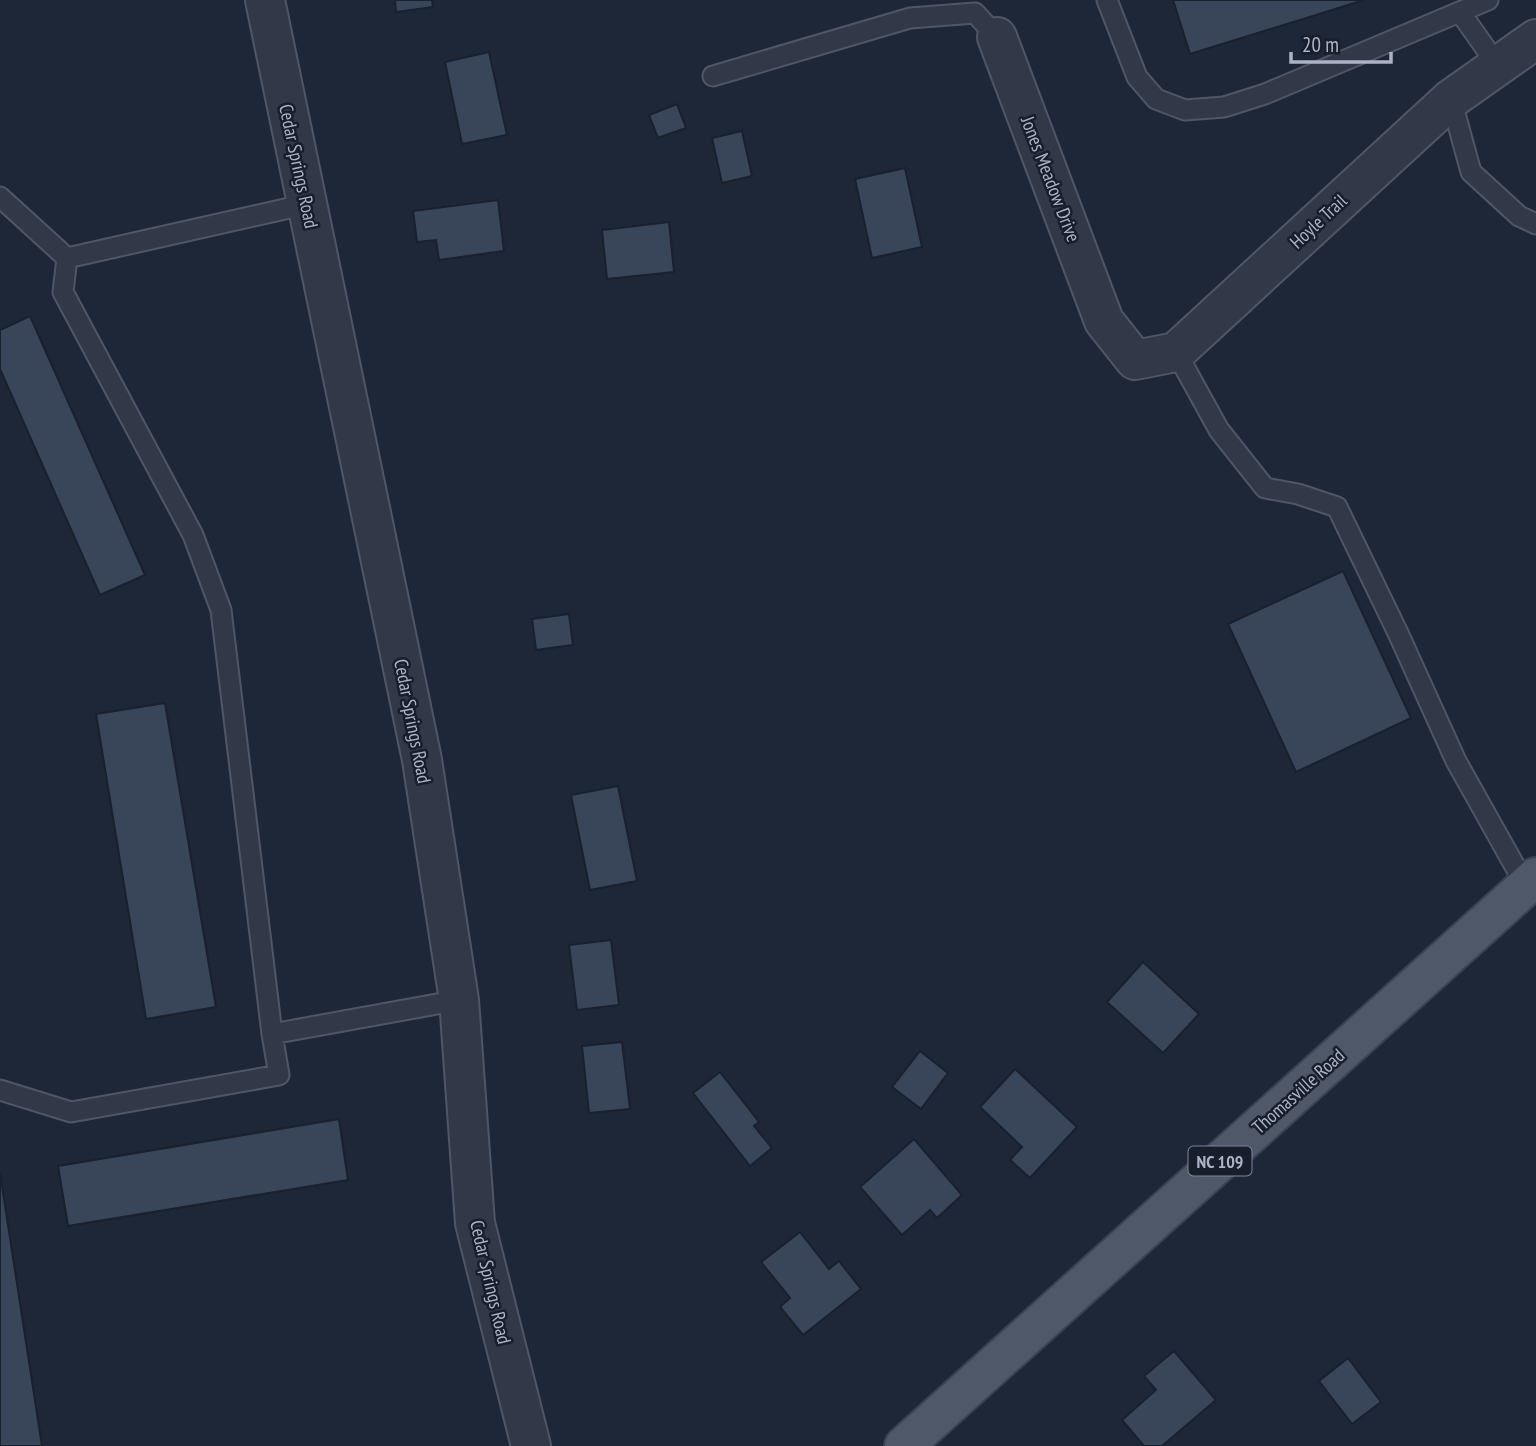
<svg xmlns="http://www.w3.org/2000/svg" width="1536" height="1446" viewBox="0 0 1536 1446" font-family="'PT Sans Narrow',sans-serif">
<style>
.building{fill:#394558;stroke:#19202e;stroke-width:2}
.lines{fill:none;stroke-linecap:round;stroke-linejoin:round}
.service-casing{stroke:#4f5666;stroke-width:23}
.minor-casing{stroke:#4f5666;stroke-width:42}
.primary-casing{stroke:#3b4251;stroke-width:42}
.service{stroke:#313948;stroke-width:19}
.minor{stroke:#313948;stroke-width:38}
.primary{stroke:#4f5868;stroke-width:38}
.labels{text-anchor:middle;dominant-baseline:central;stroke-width:5;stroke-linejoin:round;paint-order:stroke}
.shield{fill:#171e2c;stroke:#7f8697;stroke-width:2}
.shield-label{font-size:18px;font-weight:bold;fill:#abb3c5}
.street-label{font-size:19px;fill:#abb3c5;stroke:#171e2c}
</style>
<rect width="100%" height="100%" fill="#1e2738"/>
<path class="building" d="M395,0H432L433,7L396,12Z
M1173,0H1364L1190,54Z
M489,52L507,135L462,144L445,62Z
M677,104L686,128L658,138L649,115Z
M742,131L752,176L722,183L712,138Z
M905,168L922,247L872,258L855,179Z
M498,200L504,251L439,260L436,240L417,242L413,211Z
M669,222L674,272L607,279L602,230Z
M30,316L145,575L100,595L0,369V330Z
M1343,571L1411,718L1296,772L1228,624Z
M569,614L573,645L536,650L532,619Z
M165,703L216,1007L146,1019L96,714Z
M618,786L637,881L590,890L571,795Z
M611,940L619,1005L577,1010L569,945Z
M1143,962L1199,1014L1163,1053L1107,1002Z
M622,1042L630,1109L589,1113L582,1046Z
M920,1051L948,1073L921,1109L892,1087Z
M1015,1069L1077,1127L1030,1178L1010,1160L1022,1147L980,1107Z
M720,1072L759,1122L754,1126L772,1148L750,1166L693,1093Z
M339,1119L348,1180L68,1226L58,1166Z
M914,1139L962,1195L937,1218L930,1210L902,1235L860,1187Z
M0,1173L42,1446H0Z
M800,1232L829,1269L839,1261L861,1289L803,1335L780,1307L790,1298L761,1262Z
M1174,1351L1216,1400L1162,1446H1144L1122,1420L1156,1390L1144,1376Z
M1348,1358L1381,1402L1352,1424L1319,1381Z"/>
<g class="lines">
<g class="service-casing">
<path id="service" d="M1107,0L1137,77L1156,99L1185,110L1224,107L1265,94L1488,0
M1460,12L1498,66
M713,76L910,18L975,13L997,37
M1451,99L1471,172L1519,216L1536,224
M0,197L67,258L63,292L193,535L221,610L272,1034L459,1000
M67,258L307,204
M1176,352L1219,430L1265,488L1298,494L1337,507L1398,633L1456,761L1526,886
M0,1090L71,1112L279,1075L272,1034"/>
</g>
<g class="minor-casing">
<path id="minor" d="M265,0L422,760L459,1000L475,1223L531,1446
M997,37L1104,321L1135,360L1176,352L1451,99L1536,39"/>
</g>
<g class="primary-casing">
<path id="primary" d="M904,1446L1536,877"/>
</g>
<use href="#service" class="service"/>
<use href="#minor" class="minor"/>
<use href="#primary" class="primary"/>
</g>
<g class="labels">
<rect class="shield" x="1188.5" y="1146.5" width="63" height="29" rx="5"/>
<g class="shield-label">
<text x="1220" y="1161">NC 109</text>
</g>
<g class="street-label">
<text transform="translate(299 166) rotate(78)">Cedar Springs Road</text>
<text transform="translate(1051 179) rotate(69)">Jones Meadow Drive</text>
<text transform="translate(1318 221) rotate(-43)">Hoyle Trail</text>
<text transform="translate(413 721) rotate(79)">Cedar Springs Road</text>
<text transform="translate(1298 1091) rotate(-42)">Thomasville Road</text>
<text transform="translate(491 1282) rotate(77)">Cedar Springs Road</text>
</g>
</g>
<path d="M1291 52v10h100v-10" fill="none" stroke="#abb3c5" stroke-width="3.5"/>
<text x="1302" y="52" font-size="21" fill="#abb3c5" stroke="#171e2c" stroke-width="5" paint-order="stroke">20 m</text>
</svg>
